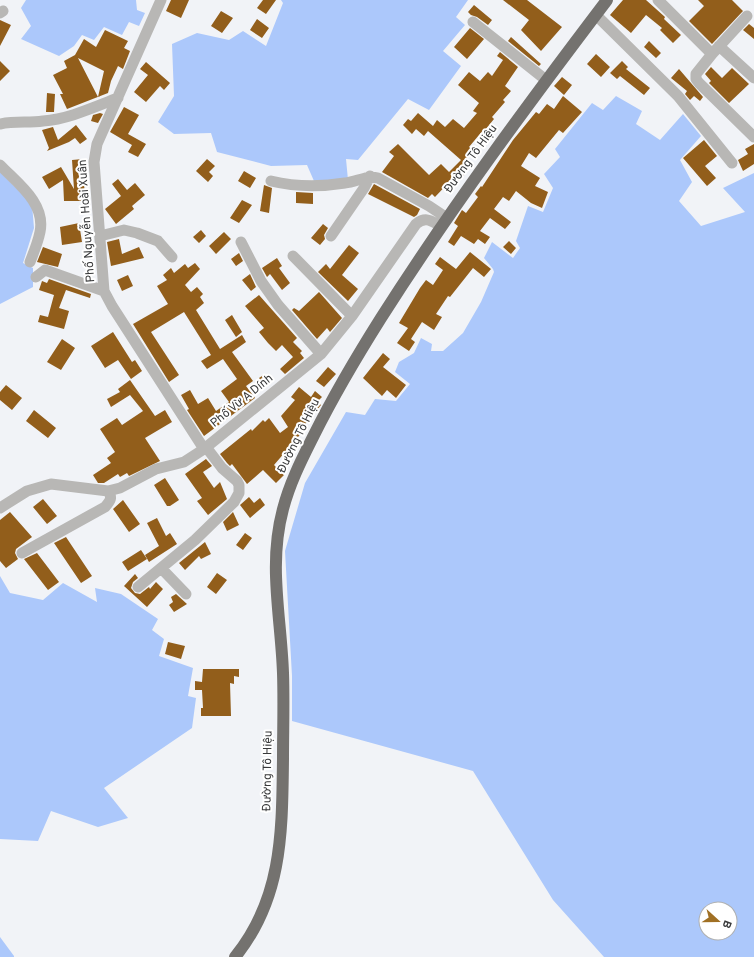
<svg xmlns="http://www.w3.org/2000/svg" width="754" height="957" viewBox="0 0 754 957" font-family="Overpass,sans-serif">
<style>
.green{fill:#acc8fb;fill-rule:evenodd}
.building{fill:#925e1b;fill-rule:evenodd}
.lines{fill:none;stroke-linecap:round;stroke-linejoin:round}
.minor{stroke:#b8b7b5;stroke-width:11}
.highway{stroke:#74726f;stroke-width:12}
.labels{text-anchor:middle;dominant-baseline:central;stroke-width:4;stroke-linejoin:round;paint-order:stroke}
.street-label{font-size:12px;fill:#38393a;stroke:#fff}
</style>
<rect width="100%" height="100%" fill="#f1f3f7"/>
<path class="green" d="M26,0H136L137,10L145,13L139,26L129,22L122,35L104,27L94,40L82,35L74,46L59,56L21,39L31,26L21,8Z
M281,0H468L456,17L465,25L443,51L461,66L429,110L408,99L358,160L346,159L348,180L314,181L307,165L271,166L217,152L211,133L174,134L158,122L174,96L172,44L197,33L229,40L243,31L266,46L283,3Z
M616,96L642,111L636,124L660,140L683,114L701,136L680,160L692,182L679,201L701,226L745,212L723,188L754,173V957H604L553,900L473,771L292,721V676L285,551L305,483L346,412L365,415L375,399L396,401L410,384L395,372L399,362L414,353L421,338L432,344L431,351H443L463,333L481,302L494,272L493,269L484,258L492,242L513,258L520,248L516,241L528,206L543,212L553,188L544,174L560,157L555,149L592,103L603,110ZM706,909H730V933H706Z
M0,172L32,204L34,228L23,263L33,268V287L0,304Z
M0,576L10,593L43,600L63,583L97,602L95,588L121,594L158,619L152,630L164,639L159,656L193,668L188,696L196,698L192,728L104,788L128,818L98,827L51,811L38,841L0,839Z
M0,937L14,956V957H0Z"/>
<path class="building" d="M171,0H189L181,18L166,11Z
M263,0H276L266,14L257,8Z
M503,0H527L562,27L541,51L521,30L529,20Z
M623,0H646L665,17L664,19L681,35L673,43L660,30L662,28L646,15L631,33L610,15Z
M698,0H732L743,11L712,44L689,21L704,6Z
M474,5L492,20L488,25L477,17L471,15L468,12Z
M221,11L233,18L222,33L211,26Z
M257,19L269,28L262,38L250,30Z
M0,20L11,25L0,46Z
M749,24L754,28V39L743,30Z
M470,28L484,39L467,59L454,47Z
M105,30L128,41L124,48L130,51L123,69L118,66L111,81L108,93L67,109L60,94H63L53,75L67,68L64,61L75,55L84,39L96,47ZM78,58L104,71L98,97Z
M511,37L541,64L539,66L508,41Z
M649,41L661,53L656,58L644,47Z
M500,52L518,67L505,86L511,91L503,100L505,102L492,117L494,119L485,130L484,129L469,147L473,150L464,161L467,164L460,171L464,175L458,181L454,177L435,197L432,194L428,198L382,172L394,156L389,152L398,144L429,175L441,164L449,172L461,160L428,131L424,136L416,129L412,134L403,125L408,119L411,121L418,113L433,126L437,120L445,127L453,119L464,128L477,113L473,111L479,103L458,85L469,72L480,81L488,72L492,76L503,60L497,56Z
M596,54L610,67L601,77L587,64Z
M0,61L10,71L0,81Z
M622,61L628,67L626,69L650,88L644,95L620,76L617,79L610,73Z
M146,62L170,83L164,90L160,86L146,102L134,92L148,75L140,69Z
M711,67L722,78L732,68L749,84L729,103L709,83L711,81L705,74Z
M679,69L703,97L700,101L694,96L690,100L685,94L687,91L671,78Z
M562,77L572,85L564,95L554,86Z
M47,93L55,94L54,112H46Z
M563,96L582,112L563,133L559,130L536,158L529,153L521,166L540,178L535,186L548,192L542,208L531,203L516,191L509,201L503,197L494,209L511,222L505,229L490,218L480,231L490,237L485,244L478,239L474,244L461,236L454,246L448,242L458,226L454,223L462,210L466,213L478,197L475,194L481,186L482,187L513,140L536,112L539,114L547,104L554,109Z
M124,107L139,115L128,134L146,144L138,157L128,152L132,145L110,132Z
M100,113L103,114L98,123L91,121L93,115Z
M76,125L87,139L80,144L75,138L69,142L47,151L49,148L42,130L53,127L58,140Z
M704,140L717,156L705,166L716,178L707,186L683,158Z
M754,144V164L743,171L738,160L748,154L745,149Z
M83,159L85,201H64L63,180L49,189L42,177L61,167L74,189L72,160Z
M207,159L215,166L209,172L213,176L208,182L196,171Z
M244,171L256,178L250,188L238,181Z
M118,179L127,190L135,183L145,195L132,206L134,209L116,224L105,209L121,196L112,184Z
M374,184L420,209L417,215L414,217L368,194Z
M264,185L272,188L269,213L260,211Z
M296,192L313,193V204L296,203Z
M242,200L252,205L239,223L230,218Z
M79,223L82,242L62,245L60,227Z
M323,224L328,228L324,235L325,239L320,245L311,238Z
M201,230L206,236L199,243L193,237Z
M224,232L231,239L216,254L209,246Z
M119,239L122,254L139,247L144,258L111,266L107,242Z
M509,241L516,248L511,254L503,247Z
M349,245L359,253L342,275L358,289L348,301L318,272L326,264L330,269Z
M43,247L62,254L58,267L37,262Z
M470,252L491,269L484,277L473,268L450,297L448,296L436,314L442,317L434,330L422,322L411,339L415,342L409,351L397,343L408,328L399,323L420,288L426,280L433,285L443,270L435,264L440,257L456,269Z
M239,253L243,261L236,266L231,259Z
M277,258L282,266L279,268L290,283L282,290L270,274L267,277L262,268Z
M195,263L200,269L185,285L191,292L197,287L203,294L200,297L204,303L196,310L220,349L242,335L246,342L232,352L253,381L246,386L255,398L204,436L187,410L189,409L181,395L190,390L198,404L208,398L216,411L229,402L221,391L237,379L223,359L207,369L201,361L211,355L184,312L151,332L179,375L169,382L133,324L168,304L157,286L167,280L163,275L171,268L174,273L185,264L188,268Z
M250,274L256,287L251,291L242,280Z
M128,275L133,286L122,291L117,280Z
M49,279L91,294L90,298L66,290L59,308L69,311L64,329L38,322L40,315L48,317L54,295L39,290L42,281L47,283Z
M319,292L342,318L330,332L327,328L317,339L292,310L294,308L299,311Z
M259,295L297,338L293,342L302,351L300,353L304,358L285,374L280,369L293,357L282,345L276,351L268,343L259,332L264,328L245,306Z
M232,315L242,332L236,337L225,320Z
M113,332L132,362L135,360L142,371L131,379L118,360L105,368L91,346Z
M62,339L75,348L61,370L47,362Z
M383,353L390,359L383,367L406,385L396,398L387,390L382,396L363,378Z
M328,367L336,374L324,387L316,381Z
M265,374L270,382L263,386L259,378Z
M130,380L155,416L165,410L172,422L145,438L160,461L129,476L127,473L120,477L118,474L104,483H98L93,475L111,463L107,458L115,452L100,429L117,418L122,425L143,411L130,395L111,407L107,399L120,392L118,389Z
M6,385L22,398L12,410L0,400V392Z
M299,387L311,397L315,391L322,397L317,402L321,405L302,428L304,430L274,465L284,475L276,483L263,470L247,484L232,464L230,466L227,463L220,454L251,429L252,431L263,420L265,422L269,418L280,433L288,427L281,416L295,400L291,397Z
M34,410L56,428L48,438L26,421Z
M206,459L212,466L203,472L214,488L220,482L227,499L208,515L197,501L202,498L185,474Z
M165,478L179,500L170,506H167L154,485Z
M249,497L254,503L260,498L265,505L250,518L240,505Z
M43,499L57,516L47,524L33,507Z
M123,500L140,524L129,532L113,509Z
M10,512L32,537L16,549L15,553L18,559L6,568L0,561V520Z
M233,512L239,525L227,531L223,522Z
M157,518L166,536L170,533L177,544L149,562L145,555L159,546L147,523Z
M245,533L252,538L243,550L236,545Z
M66,537L92,576L81,583L54,543Z
M205,542L211,554L201,559L199,556L185,570L179,563Z
M141,550L147,559L128,571L122,562Z
M37,553L59,582L48,590L24,559Z
M217,573L227,580L216,594L207,587Z
M135,574L138,578L133,582L131,588L135,593L140,594L149,587L150,589L156,582L163,589L147,607L124,586Z
M176,594L187,604L174,612L169,605L173,602L171,597Z
M168,642L185,646L181,659L165,654Z
M203,669H239V677L234,676V684L230,683L231,716H201V708H203L202,690H195V681L202,682Z"/>
<g class="lines">
<path class="minor" d="M161,0L97,144L94,162L104,291L112,306L204,449
M658,0L712,54L696,74V79L699,83L754,137
M0,13L3,11
M596,15L678,96L732,163
M473,22L546,80
M719,46L754,78
M712,54L747,16
M0,124C15,121 29,123 43,121C69,119 94,107 118,98
M0,165C17,183 46,203 40,232C38,242 34,252 30,262
M271,181C296,187 320,187 345,183C357,182 366,175 378,178L429,206L447,218
M100,236L124,230L137,233L158,241L172,257
M331,236L364,188L370,176
M241,242L261,281L278,305L321,354
M293,256L352,316
M36,277L45,270L104,291
M0,508L27,491L51,484L108,491L120,488L156,469L184,462L204,449L321,354L352,316L416,224C426,216 431,221 441,226
M22,553L105,507C110,501 113,498 108,491
M161,568L186,594
M138,587L195,540L234,502L239,493V485L237,481L222,468L206,447"/>
<path class="highway" d="M235,957C283,898 282,831 283,759C283,731 284,702 283,673C281,616 268,565 283,509C290,482 302,459 314,435C334,395 357,356 381,318C451,208 528,104 607,0"/>
</g>
<g class="labels">
<g class="street-label">
<text transform="translate(471 159) rotate(-54)">Đường Tô Hiệu</text>
<text transform="translate(87 221) rotate(-94)">Phố Nguyễn Hoài Xuân</text>
<text transform="translate(242 401) rotate(-39)">Phố Vừ A Dính</text>
<text transform="translate(299 436) rotate(-64)">Đường Tô Hiệu</text>
<text transform="translate(268 771) rotate(-89)">Đường Tô Hiệu</text>
</g>
</g>
<g transform="translate(718 921) rotate(111)"><circle r="19" fill="#ffffff" stroke="#afb0b0"/>
<path d="M0-3L7 15L0 10L-7 15Z" fill="#a07024"/>
<text y="-6" font-size="11" font-weight="bold" text-anchor="middle" fill="#38393a">B</text>
</g>
</svg>
